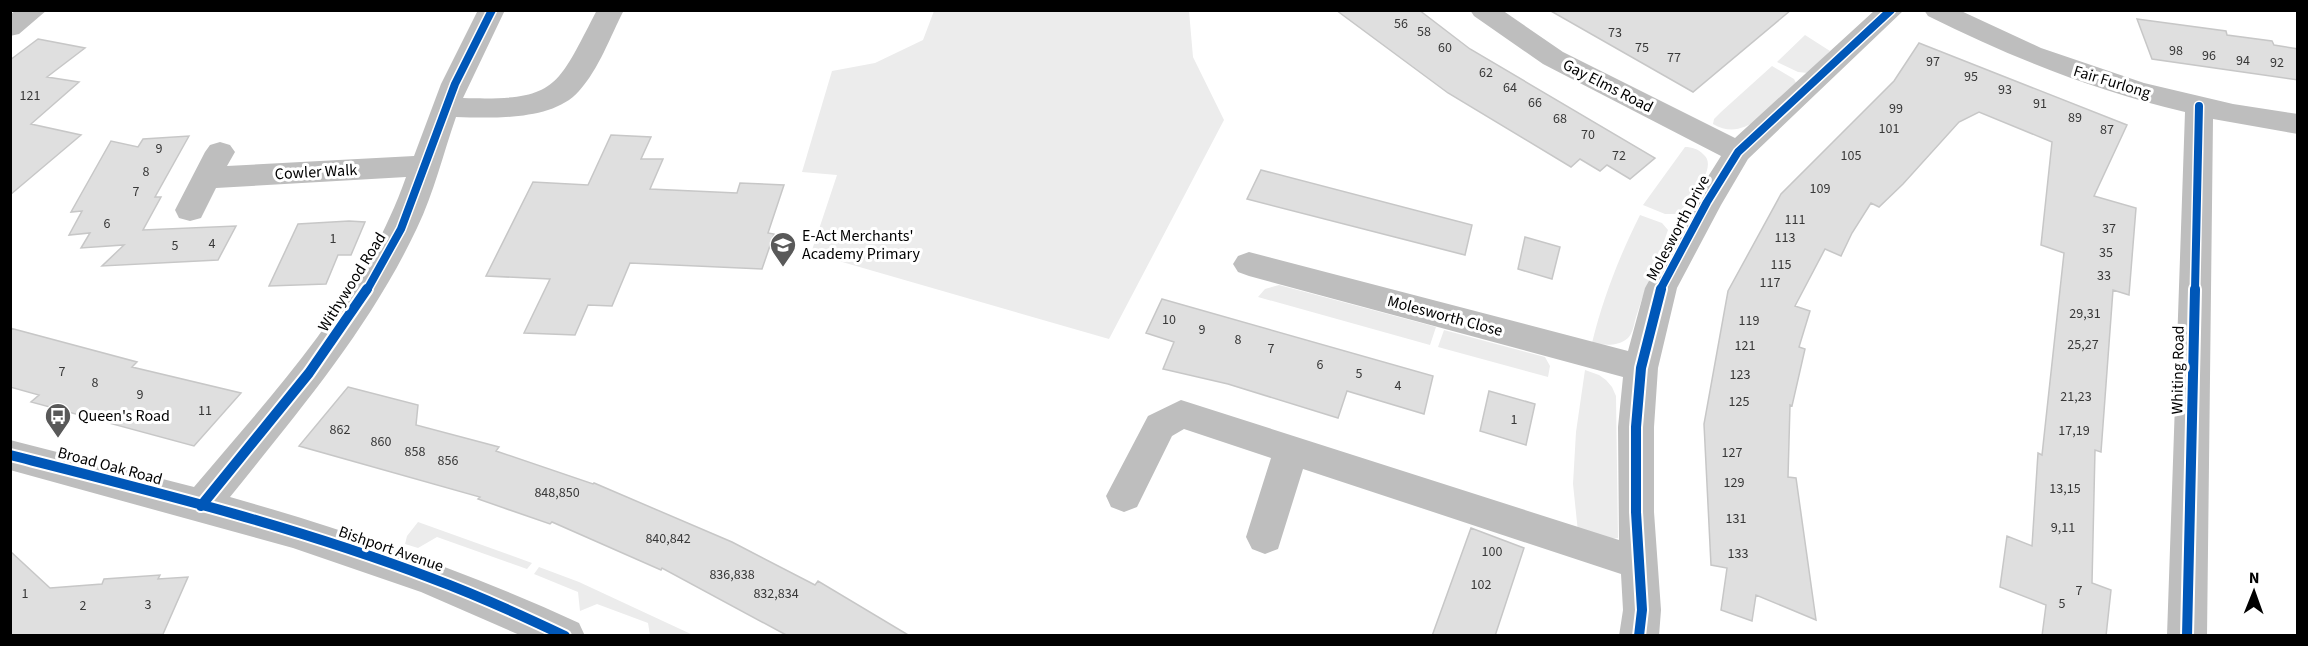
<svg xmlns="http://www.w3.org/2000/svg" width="2308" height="646" viewBox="0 0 2308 646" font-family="'Source Sans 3',sans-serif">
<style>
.green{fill:#ececec}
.building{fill:#dfdfdf;stroke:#c7c7c7;stroke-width:1.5}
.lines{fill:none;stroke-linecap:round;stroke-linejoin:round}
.minor{fill:#bebebe;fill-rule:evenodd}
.cycleway-far1-casing{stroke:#fff;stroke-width:11}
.cycleway-casing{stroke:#fff;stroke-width:14}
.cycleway-far1{stroke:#0057b8;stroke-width:8}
.cycleway{stroke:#0057b8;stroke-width:10}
.labels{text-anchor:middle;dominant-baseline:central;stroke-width:6;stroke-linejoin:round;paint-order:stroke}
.number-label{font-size:14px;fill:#383838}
.street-label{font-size:16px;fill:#000;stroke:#fff}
.poi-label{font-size:16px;fill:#000;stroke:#fff;text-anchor:start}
</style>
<rect width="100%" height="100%" fill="#fff"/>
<path class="green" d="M934,11H1189L1193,57L1224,120L1109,339L811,253L837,175L802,172L832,71L875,63L923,40Z
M1805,35L1830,51L1808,73L1798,72L1777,62Z
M1772,66L1794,79L1796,83C1773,104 1747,144 1713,124L1714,119L1721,112Z
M1685,147C1692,147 1698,149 1703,154C1720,167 1688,201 1678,214H1665L1643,205Z
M1640,215L1662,223L1668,230C1658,260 1645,287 1636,317C1634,324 1633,333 1628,338C1618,347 1603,345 1592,343C1603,298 1619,257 1640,215Z
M1279,285L1436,327L1430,345L1258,297L1265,289Z
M1444,330L1545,357L1550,366L1548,377L1438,347Z
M1585,370L1599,375L1606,380L1612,387L1616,396L1618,538L1609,539L1578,532L1573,484L1576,432Z
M418,522L532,563L527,569L437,537L418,548L405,544L407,536Z
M539,567L579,582L693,635H650L648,623L597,604L580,611L578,592L534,574Z"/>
<path class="building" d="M1336,10H1419L1470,49L1655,158L1630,179L1607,165L1600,171L1580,159L1571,167L1448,93Z
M1549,10H1791L1693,92Z
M2137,19L2226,31L2227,35L2272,41L2274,45L2298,49V80L2152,59Z
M38,39L85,48L47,77L79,82L31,124L81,135L10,195V60Z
M1919,43L2127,125L2094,196L2136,208L2129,295L2113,290L2101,452L2095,450L2092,583L2111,590L2106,636H2042L2046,605L2000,587L2007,536L2032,546L2038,453L2042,455L2064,253L2041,245L2052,142L1979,112L1959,122L1903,184L1879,207L1871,203L1852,233L1841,256L1825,249L1795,306L1810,311L1799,347L1805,349L1792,406L1790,405L1788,477L1796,478L1816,620L1756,595L1752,621L1721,610L1727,568L1711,565L1704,424L1728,291L1781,194L1894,81Z
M611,135L651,137L641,159H663L650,189L737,193L740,183L784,185L768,233L774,234L762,269L630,263L612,306L588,305L575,335L524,333L550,279L486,276L533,182L588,185Z
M189,136L155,197H161L143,230L236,226L218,260L102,266L124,245L81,248L90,233L69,235L82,211L71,212L111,141L138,147L143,139Z
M1261,170L1472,225L1465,255L1247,199Z
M349,221L365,222L351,255H338L326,284L269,286L298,224Z
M1525,237L1560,247L1552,279L1518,269Z
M1162,299L1433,376L1424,414L1347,391L1338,418L1228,384L1163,369L1174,342L1146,333Z
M10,328L137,362L132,367L241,393L194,446L31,402L39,395L10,387Z
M348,387L418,405L416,425L499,447L496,451L593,484L594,483L732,542L815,585L818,581L910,636H788L662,568L661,570L552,522L550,524L478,499L480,497L299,446Z
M1489,391L1535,404L1526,445L1480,431Z
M1471,528L1524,548L1495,636H1432Z
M10,551L50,588L102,584L104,579L160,575L158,579L188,577L163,634L10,636Z"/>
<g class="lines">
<path class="minor" d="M16,10H47L19,34L10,36V15Z
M478,10H505L463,98C558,101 556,88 597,10H624C610,37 599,69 579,91C553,121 493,118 456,117C443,154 434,193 417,228C370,328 298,412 230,497C350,531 466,571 579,623L585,636H522L421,592L293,548L10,470V440L194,487C274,392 364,297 406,177L216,188L201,218L190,221L179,218L175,210L205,152L210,145L220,142L230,145L235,152L227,166L414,156L441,84Z
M1470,10H1502L1563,52L1735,138L1875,10H1904L1748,159L1721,205L1677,288L1658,368L1654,427V512L1661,610L1659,636H1619L1623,610L1621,574L1303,469L1278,549L1265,554L1252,549L1246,537L1271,458L1184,429L1172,436L1137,507L1124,512L1111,507L1106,496L1148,416L1181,400L1619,540L1618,427L1623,377L1249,276L1238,272L1233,264L1238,256L1249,252L1628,351L1645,288L1692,202L1721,156L1543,64L1474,16Z
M1924,10H1959L2041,48L2144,83L2233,104L2298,114V134L2213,119L2207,636H2167L2185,112C2092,90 2013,58 1928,16Z"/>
<g class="cycleway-far1-casing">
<path id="cycleway-far1" d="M367,290L401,229L455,84L492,10
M1660,290L1707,202L1738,152L1891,10
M2195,290L2199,106"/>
</g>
<g class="cycleway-casing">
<path id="cycleway" d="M10,455C152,491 294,526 431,578C477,595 521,615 565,636
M201,506L309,373L367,289
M1639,636L1642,610L1636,512V427L1641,368L1661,289
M2187,636L2195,289"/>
</g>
<use href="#cycleway-far1" class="cycleway-far1"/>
<use href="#cycleway" class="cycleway"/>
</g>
<defs>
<g id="school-pin" transform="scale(1.35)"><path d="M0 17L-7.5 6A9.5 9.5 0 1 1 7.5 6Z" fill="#595959" stroke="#fff"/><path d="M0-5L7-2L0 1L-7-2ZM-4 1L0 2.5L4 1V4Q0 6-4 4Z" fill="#fff"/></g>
<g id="bus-pin" transform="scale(1.35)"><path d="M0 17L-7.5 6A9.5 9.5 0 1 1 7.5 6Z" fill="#595959" stroke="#fff"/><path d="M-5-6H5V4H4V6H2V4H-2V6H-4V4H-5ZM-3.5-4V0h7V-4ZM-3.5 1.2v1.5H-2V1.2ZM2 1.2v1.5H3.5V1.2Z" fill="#fff"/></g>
</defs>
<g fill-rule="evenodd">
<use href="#school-pin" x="783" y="245"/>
<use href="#bus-pin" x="58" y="416"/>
</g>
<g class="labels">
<g class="number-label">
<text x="1401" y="24">56</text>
<text x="1424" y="32">58</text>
<text x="1615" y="33">73</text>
<text x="1445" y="48">60</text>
<text x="1642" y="48">75</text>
<text x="2176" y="51">98</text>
<text x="2209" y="56">96</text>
<text x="1674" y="58">77</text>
<text x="2243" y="61">94</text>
<text x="1933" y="62">97</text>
<text x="2277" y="63">92</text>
<text x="1486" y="73">62</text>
<text x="1971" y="77">95</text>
<text x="1510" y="88">64</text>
<text x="2005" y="90">93</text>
<text x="30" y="96">121</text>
<text x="1535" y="103">66</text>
<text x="2040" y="104">91</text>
<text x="1896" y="109">99</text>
<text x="2075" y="118">89</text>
<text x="1560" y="119">68</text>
<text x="1889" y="129">101</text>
<text x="2107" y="130">87</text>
<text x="1588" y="135">70</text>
<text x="159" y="149">9</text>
<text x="1619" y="156">72</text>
<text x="1851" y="156">105</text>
<text x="146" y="172">8</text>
<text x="1820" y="189">109</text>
<text x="136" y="192">7</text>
<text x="1795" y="220">111</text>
<text x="107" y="224">6</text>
<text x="2109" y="229">37</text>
<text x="1785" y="238">113</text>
<text x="333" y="239">1</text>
<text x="212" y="244">4</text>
<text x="175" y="246">5</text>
<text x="2106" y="253">35</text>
<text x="1781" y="265">115</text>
<text x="2104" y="276">33</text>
<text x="1770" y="283">117</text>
<text x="2085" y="314">29,31</text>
<text x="1169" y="320">10</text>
<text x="1749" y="321">119</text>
<text x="1202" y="330">9</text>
<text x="1238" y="340">8</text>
<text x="2083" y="345">25,27</text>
<text x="1745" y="346">121</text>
<text x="1271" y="349">7</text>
<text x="1320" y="365">6</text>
<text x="62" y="372">7</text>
<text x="1359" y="374">5</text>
<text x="1740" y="375">123</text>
<text x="95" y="383">8</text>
<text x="1398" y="386">4</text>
<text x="140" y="395">9</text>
<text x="2076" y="397">21,23</text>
<text x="1739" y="402">125</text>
<text x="205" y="411">11</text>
<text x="1514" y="420">1</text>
<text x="340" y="430">862</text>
<text x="2074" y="431">17,19</text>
<text x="381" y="442">860</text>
<text x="415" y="452">858</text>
<text x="1732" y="453">127</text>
<text x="448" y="461">856</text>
<text x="1734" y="483">129</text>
<text x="2065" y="489">13,15</text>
<text x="557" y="493">848,850</text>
<text x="1736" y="519">131</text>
<text x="2063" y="528">9,11</text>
<text x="668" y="539">840,842</text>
<text x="1492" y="552">100</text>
<text x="1738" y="554">133</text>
<text x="732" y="575">836,838</text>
<text x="1481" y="585">102</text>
<text x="2079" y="591">7</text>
<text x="25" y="594">1</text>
<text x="776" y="594">832,834</text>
<text x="2062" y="604">5</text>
<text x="148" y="605">3</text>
<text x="83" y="606">2</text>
</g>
<g class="street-label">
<text transform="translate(2112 82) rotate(17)">Fair Furlong</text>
<text transform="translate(1608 86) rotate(27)">Gay Elms Road</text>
<text transform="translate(316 172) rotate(-3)">Cowler Walk</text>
<text transform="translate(1678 228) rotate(-62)">Molesworth Drive</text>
<text transform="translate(352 282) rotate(-58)">Withywood Road</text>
<text transform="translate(1445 316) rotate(15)">Molesworth Close</text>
<text transform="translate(2178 370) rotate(-89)">Whiting Road</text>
<text transform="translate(110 466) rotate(15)">Broad Oak Road</text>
<text transform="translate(391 549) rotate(19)">Bishport Avenue</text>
</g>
<g class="poi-label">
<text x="802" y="236">E-Act Merchants'<tspan x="802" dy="18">Academy Primary</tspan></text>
<text x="78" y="416">Queen's Road</text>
</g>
</g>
<rect width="2308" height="646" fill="none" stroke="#000000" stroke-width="24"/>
<g transform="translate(2254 592) rotate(1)" stroke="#ffffff" stroke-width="4.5" paint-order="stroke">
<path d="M0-4.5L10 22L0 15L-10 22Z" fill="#000000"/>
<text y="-9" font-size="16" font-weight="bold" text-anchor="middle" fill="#000000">N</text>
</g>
</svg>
